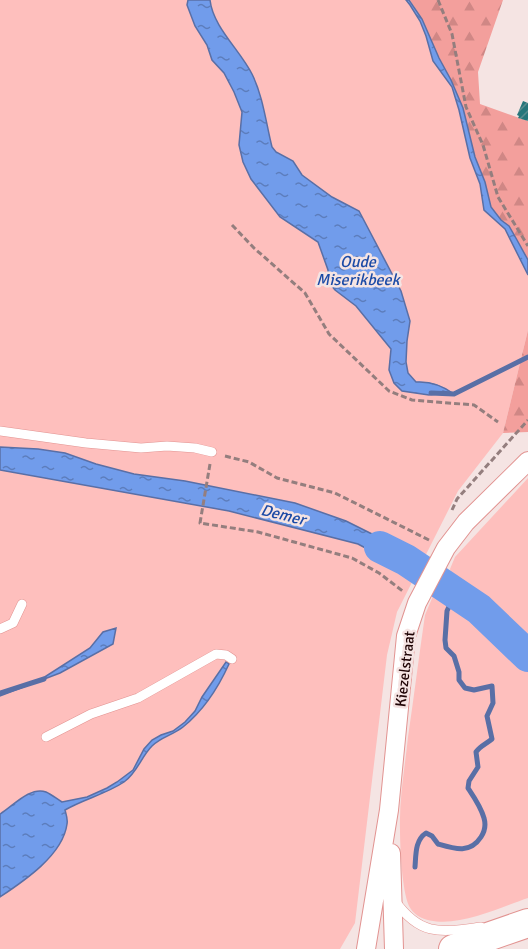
<svg xmlns="http://www.w3.org/2000/svg" width="528" height="949" viewBox="0 0 528 949" font-family="Signika,sans-serif">
<style>
.green{fill:#febfbd}
.forest{fill:url(#forest-firs)}
.water{fill:url(#water-ripples);stroke:#596fa6;stroke-width:1.5}
.lines{fill:none;stroke-linecap:round;stroke-linejoin:round}
.stream{stroke:#596fa6;stroke-width:5}
.river{stroke:#719ceb;stroke-width:32}
.building{fill:url(#building-hatch)}
.service-casing{stroke:#e29391;stroke-width:10}
.minor-casing{stroke:#e29391;stroke-width:20}
.trunk-casing{stroke:#e29391;stroke-width:30}
.path{stroke:#947e7e;stroke-width:3;stroke-dasharray:6 3;stroke-linecap:butt}
.service{stroke:#fff;stroke-width:9}
.minor{stroke:#fff;stroke-width:18}
.trunk{stroke:#fff;stroke-width:28}
.labels{text-anchor:middle;dominant-baseline:central;stroke-width:5;stroke-linejoin:round;paint-order:stroke}
.street-label{font-size:15px;fill:#200506;stroke:#f5e4e3}
.water-label{font-size:16px;font-style:italic;fill:#1c4ba6;stroke:#f5e4e3}
</style>
<defs>
<pattern id="forest-firs" width="22" height="20" patternUnits="userSpaceOnUse" patternTransform="scale(1.5)"><rect width="22" height="20" fill="#f39f9c"/><path d="M5 1l3.5 6h-7zM16 11l3.5 6h-7z" fill="#d08785"/></pattern>
<pattern id="water-ripples" width="26" height="14" patternUnits="userSpaceOnUse" patternTransform="scale(1.5)"><rect width="26" height="14" fill="#719ceb"/><path d="M2 4q2-2 4 0t4 0M15 11q2-2 4 0t4 0" fill="none" stroke="#5c7dbc"/></pattern>
<pattern id="building-hatch" width="6" height="6" patternUnits="userSpaceOnUse" patternTransform="scale(1.5)"><rect width="6" height="6" fill="#26767b"/><path d="M-1 1l2-2M0 6l6-6M5 7l2-2" fill="none" stroke="#5a8c8f"/></pattern>
</defs>
<rect width="100%" height="100%" fill="#f5e4e3"/>
<path class="green" d="M0,0H417L528,264V330L503,433L458,491L397,612L387,655L355,923L340,949H0Z
M528,478V643L471,592L452,578L450,569L455,557Z
M433,596L443,597L456,603L470,612L528,670V898C498,908 449,933 418,916C414,913 411,910 409,906C402,891 400,847 400,829C399,798 405,767 408,737C414,696 419,656 425,615Z"/>
<path class="forest" d="M410,0H503L478,72L480,104L528,121V260L517,240L491,207L485,182L475,157L463,108L451,80L439,58L422,19Z
M528,330V432L503,433Z"/>
<path class="water" d="M188,0H210C213,27 240,50 252,74C263,96 266,123 272,147L276,152L293,161L302,175L332,197L359,211L401,291L410,321L407,341L406,362L408,373L416,382C431,381 442,385 454,394L443,391L438,394L429,395L402,391L394,383L389,370L391,349L356,306L335,290L330,284L328,278V270L318,242L280,217L251,179L243,162L239,145L242,112L234,92L224,73L212,60L207,45L195,26L187,5Z
M406,0H409L422,19L439,58L451,80L463,108L475,157L485,182L491,207L501,220L509,226L517,240L528,260V275L505,229L484,210L480,184L470,158L459,110L452,87L433,61L426,36L420,21L410,5Z
M0,447L38,449L65,453L96,464L134,474L185,481L295,503L346,521L384,540L419,563L414,574L358,544L229,511L0,470Z
M116,628L113,644L60,673L0,696V693L40,680L90,648L103,632Z
M226,662L229,664C219,686 203,711 183,727C173,735 161,737 152,746C141,757 137,773 124,782C106,794 84,799 65,810C66,814 68,819 67,824C63,855 24,881 0,897V814C12,807 30,786 46,792C51,794 57,799 62,802L87,797L107,788L117,782L133,770L144,749L152,740L161,735L173,731L185,722L195,711L202,697Z"/>
<g class="lines">
<path class="stream" d="M431,393L454,394L528,357
M0,693L44,679
M415,867C416,855 415,840 426,833L432,836L438,844C455,849 470,854 481,837C485,831 486,825 484,818C481,807 474,797 468,788L469,781L478,767L476,752C480,746 486,744 492,739L487,716L493,703L492,686L474,690L465,688L459,680V672L454,656L446,648L445,640L447,611L455,593"/>
<path class="river" d="M380,547L406,560L479,609L528,656"/>
</g>
<path class="building" d="M523,101L528,103V121L518,118L519,116L517,115Z"/>
<g class="lines">
<g class="service-casing">
<path id="service" d="M0,431L86,443L141,448L167,446L195,448L212,452
M0,629L13,623L22,604
M46,737L91,714L138,698L216,654L226,655L232,659
M395,901C421,937 441,932 481,927"/>
</g>
<g class="minor-casing">
<path id="minor" d="M391,853L394,949
M366,949L389,810L406,636L417,603L446,548L466,522L528,461"/>
</g>
<g class="trunk-casing">
<path id="trunk" d="M453,949L528,923"/>
</g>
<path class="path" d="M438,0L452,34L466,107L483,145L498,197L528,246
M232,225L254,248L305,293L329,334L389,391L412,400L474,405L498,422
M225,456L249,462L277,478L335,493L431,541
M210,464L200,523L258,532L352,558L379,573L404,592
M452,510L457,499L528,420"/>
<use href="#service" class="service"/>
<use href="#minor" class="minor"/>
<use href="#trunk" class="trunk"/>
</g>
<g class="labels">
<g class="street-label">
<text transform="translate(405 669) rotate(-83)">Kiezelstraat</text>
</g>
<g class="water-label">
<text x="358" y="262">Oude<tspan x="358" dy="18">Miserikbeek</tspan></text>
<text transform="translate(283 515) rotate(14)">Demer</text>
</g>
</g>
</svg>
